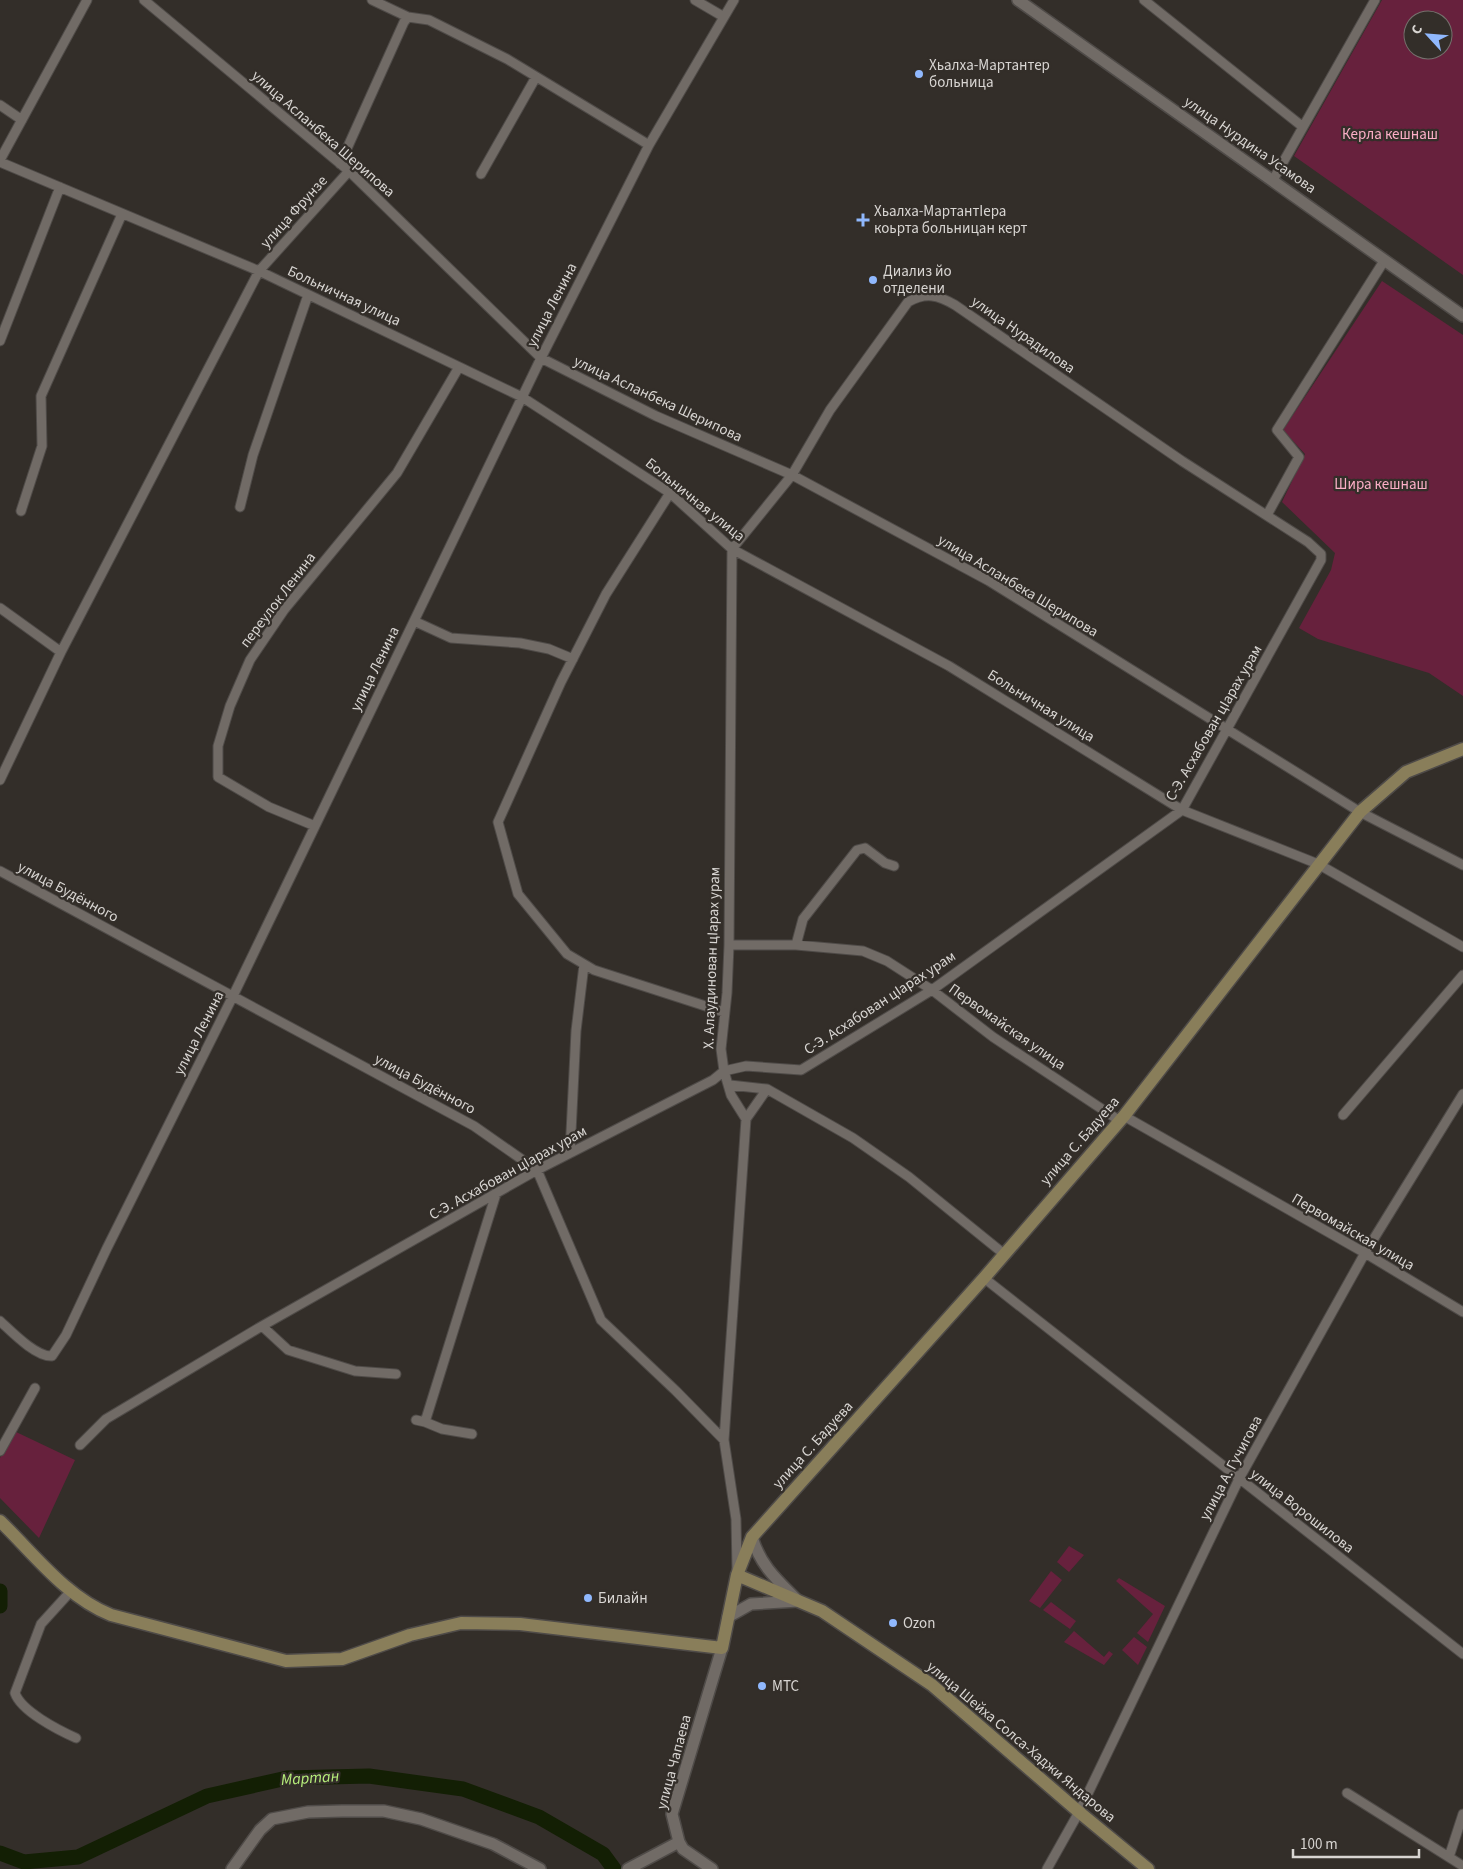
<svg xmlns="http://www.w3.org/2000/svg" width="1463" height="1869" viewBox="0 0 1463 1869" font-family="'Source Sans 3',sans-serif">
<style>
.green{fill:#67213d;fill-rule:evenodd}
.lines{fill:none;stroke-linecap:round;stroke-linejoin:round}
.river{stroke:#131f04;stroke-width:15}
.minor-casing{stroke:#4f4b48;stroke-width:11}
.tertiary-casing{stroke:#4f4b48;stroke-width:14}
.secondary-casing{stroke:#4f4b48;stroke-width:15}
.minor{stroke:#716b66;stroke-width:9}
.tertiary{stroke:#716b66;stroke-width:11}
.secondary{stroke:#897e5a;stroke-width:12}
.poi-dot{fill:#90b8fd;stroke:#332e29;stroke-width:2}
.labels{text-anchor:middle;dominant-baseline:central;stroke-width:4.5;stroke-linejoin:round;paint-order:stroke}
.poi-label{font-size:15px;fill:#d8d5d2;stroke:#332e29;text-anchor:start}
.street-label{font-size:15px;fill:#d8d5d2;stroke:#332e29}
.park-label{font-size:15px;fill:#fcafc7;stroke:#332e29}
.water-label{font-size:16px;font-style:italic;fill:#b7ef7b;stroke:#332e29}
</style>
<rect width="100%" height="100%" fill="#332e29"/>
<path class="green" d="M1382,0H1463V275L1294,156ZM1413,20H1443V50H1413Z
M1382,281L1463,335V696L1429,673L1318,639L1299,628L1331,570L1335,553L1282,502L1305,454L1283,430Z
M14,1431L75,1460L39,1538L0,1498V1458Z
M1069,1546L1084,1555L1069,1572L1057,1562Z
M1051,1571L1062,1580L1040,1608L1029,1601Z
M1119,1578L1165,1606L1148,1642L1137,1633L1153,1614L1116,1581Z
M1051,1602L1076,1621L1070,1629L1043,1610Z
M1074,1631L1104,1657L1109,1651L1113,1654L1104,1665L1064,1642Z
M1134,1637L1147,1647L1138,1665L1122,1650Z"/>
<g class="lines">
<path class="river" d="M0,1591V1606
M0,1853L24,1862L78,1857L207,1796L287,1778L369,1776L463,1789L539,1817L603,1854L614,1869"/>
<g class="minor-casing">
<path id="minor" d="M144,0L349,171L541,358L656,416L792,475L989,581L1360,812L1463,865
M372,0L408,17
M695,0L724,17
M1144,0L1303,127
M0,105L22,120
M0,160L87,0
M0,162L259,271L522,397L670,493L732,549L949,666L1182,810L1318,864L1463,947
M340,164L404,22L408,17L429,20L507,59L649,145
M481,174L536,77
M1273,180L1375,0
M0,341L60,187
M670,493L606,594L561,682L498,822L518,894L567,954L594,970L724,1012
M240,507L253,455L308,295
M21,511L42,446L41,396L122,214
M1267,515L1299,457L1277,430L1384,261
M0,608L61,652
M414,621L451,638L520,643L549,649L573,659
M0,780L61,652L259,271L349,171
M315,826L269,807L218,777V746L230,706L250,660L284,610L397,473L459,367
M0,871L474,1126L537,1170L601,1320L676,1391L724,1440
M729,945H796L863,951L887,961L932,990L993,1037L1120,1121
M796,945L803,919L857,850L865,848L885,863L894,866
M730,1085L767,1089L853,1138L909,1177L1004,1254
M1343,1115L1463,975
M1124,1116L1365,1253L1463,1312
M746,1119L767,1089
M570,1153L576,1031L584,965
M984,1278L1463,1654
M0,1321C12,1332 36,1357 52,1356L66,1335L107,1248L233,996L541,358L649,145L734,0
M262,1326L288,1350L355,1371L396,1374
M416,1420L425,1422L496,1194
M425,1422L442,1429L472,1434
M80,1445L106,1419L262,1326L537,1170L713,1080L724,1071L746,1066L801,1070L932,990L1182,810L1321,560V554L1308,542L1182,461L955,305C938,295 926,292 908,302L830,410L792,475L732,549L729,945L727,993L721,1049L724,1071L731,1095L746,1119L724,1440L736,1519L737,1570
M0,1451L35,1388
M71,1591L41,1624L15,1693C21,1711 58,1730 76,1738
M1347,1793L1463,1866
M1449,1857L1463,1814
M1047,1869L1079,1812L1239,1479L1365,1253L1463,1094"/>
</g>
<g class="tertiary-casing">
<path id="tertiary" d="M1018,0L1463,316
M752,1537C760,1565 777,1580 797,1600
M728,1617L751,1604L798,1601
M232,1869L260,1830L272,1819L308,1812L342,1811H384L421,1819L493,1844L540,1869
M628,1869L679,1842
M712,1869L683,1849L679,1842L672,1814L722,1648"/>
</g>
<g class="secondary-casing">
<path id="secondary" d="M0,1521C34,1554 66,1597 111,1615L286,1661L342,1659L410,1635L461,1623L520,1624L722,1648L737,1575L752,1537L984,1278L1124,1116L1360,812L1406,772L1463,749
M737,1575L822,1611L932,1685L1079,1812L1148,1869"/>
</g>
<use href="#minor" class="minor"/>
<use href="#tertiary" class="tertiary"/>
<use href="#secondary" class="secondary"/>
</g>
<g class="poi-dot">
<circle cx="919" cy="74" r="5"/>
<path d="M860.5 212.5h5v5h5v5h-5v5h-5v-5h-5v-5h5z"/>
<circle cx="873" cy="280" r="5"/>
<circle cx="588" cy="1598" r="5"/>
<circle cx="893" cy="1623" r="5"/>
<circle cx="762" cy="1686" r="5"/>
</g>
<g class="labels">
<g class="poi-label">
<text x="929" y="65">Хьалха-Мартантер<tspan x="929" dy="17">больница</tspan></text>
<text x="874" y="211">Хьалха-МартантIера<tspan x="874" dy="17">коьрта больницан керт</tspan></text>
<text x="883" y="271">Диализ йо<tspan x="883" dy="17">отделени</tspan></text>
<text x="598" y="1598">Билайн</text>
<text x="903" y="1623">Ozon</text>
<text x="772" y="1686">МТС</text>
</g>
<g class="street-label">
<text transform="translate(323 134) rotate(41)">улица Асланбека Шерипова</text>
<text transform="translate(1250 145) rotate(35)">улица Нурдина Усамова</text>
<text transform="translate(294 212) rotate(-48)">улица Фрунзе</text>
<text transform="translate(344 296) rotate(25)">Больничная улица</text>
<text transform="translate(552 305) rotate(-63)">улица Ленина</text>
<text transform="translate(1023 335) rotate(35)">улица Нурадилова</text>
<text transform="translate(658 399) rotate(25)">улица Асланбека Шерипова</text>
<text transform="translate(695 500) rotate(39)">Больничная улица</text>
<text transform="translate(1018 586) rotate(31)">улица Асланбека Шерипова</text>
<text transform="translate(278 600) rotate(-53)">переулок Ленина</text>
<text transform="translate(375 669) rotate(-64)">улица Ленина</text>
<text transform="translate(1041 706) rotate(32)">Больничная улица</text>
<text transform="translate(1214 723) rotate(-60)">С-Э. Асхабован цIарах урам</text>
<text transform="translate(68 892) rotate(28)">улица Будённого</text>
<text transform="translate(712 958) rotate(-88)">Х. Алаудинован цIарах урам</text>
<text transform="translate(880 1003) rotate(-33)">С-Э. Асхабован цIарах урам</text>
<text transform="translate(1007 1027) rotate(35)">Первомайская улица</text>
<text transform="translate(199 1033) rotate(-63)">улица Ленина</text>
<text transform="translate(425 1084) rotate(28)">улица Будённого</text>
<text transform="translate(1080 1141) rotate(-49)">улица С. Бадуева</text>
<text transform="translate(508 1173) rotate(-29)">С-Э. Асхабован цIарах урам</text>
<text transform="translate(1353 1232) rotate(30)">Первомайская улица</text>
<text transform="translate(813 1445) rotate(-48)">улица С. Бадуева</text>
<text transform="translate(1231 1468) rotate(-62)">улица А. Гучигова</text>
<text transform="translate(1302 1511) rotate(38)">улица Ворошилова</text>
<text transform="translate(1021 1742) rotate(40)">улица Шейха Солса-Хаджи Яндарова</text>
<text transform="translate(674 1762) rotate(-75)">улица Чапаева</text>
</g>
<g class="park-label">
<text x="1390" y="134">Керла кешнаш</text>
<text x="1381" y="484">Шира кешнаш</text>
</g>
<g class="water-label">
<text transform="translate(310 1778) rotate(-4)">Мартан</text>
</g>
</g>
<g transform="translate(1428 35) rotate(296)"><circle r="24" fill="#332e29" stroke="#75716d"/>
<path d="M0-4L9 19L0 12L-9 19Z" fill="#90b8fd"/>
<text y="-8" font-size="14" font-weight="bold" text-anchor="middle" fill="#d8d5d2">С</text>
</g>
<path d="M1293 1849v8h126v-8" fill="none" stroke="#d8d5d2" stroke-width="2.5"/>
<text x="1300" y="1849" font-size="15" fill="#d8d5d2" stroke="#332e29" stroke-width="4" paint-order="stroke">100 m</text>
</svg>
